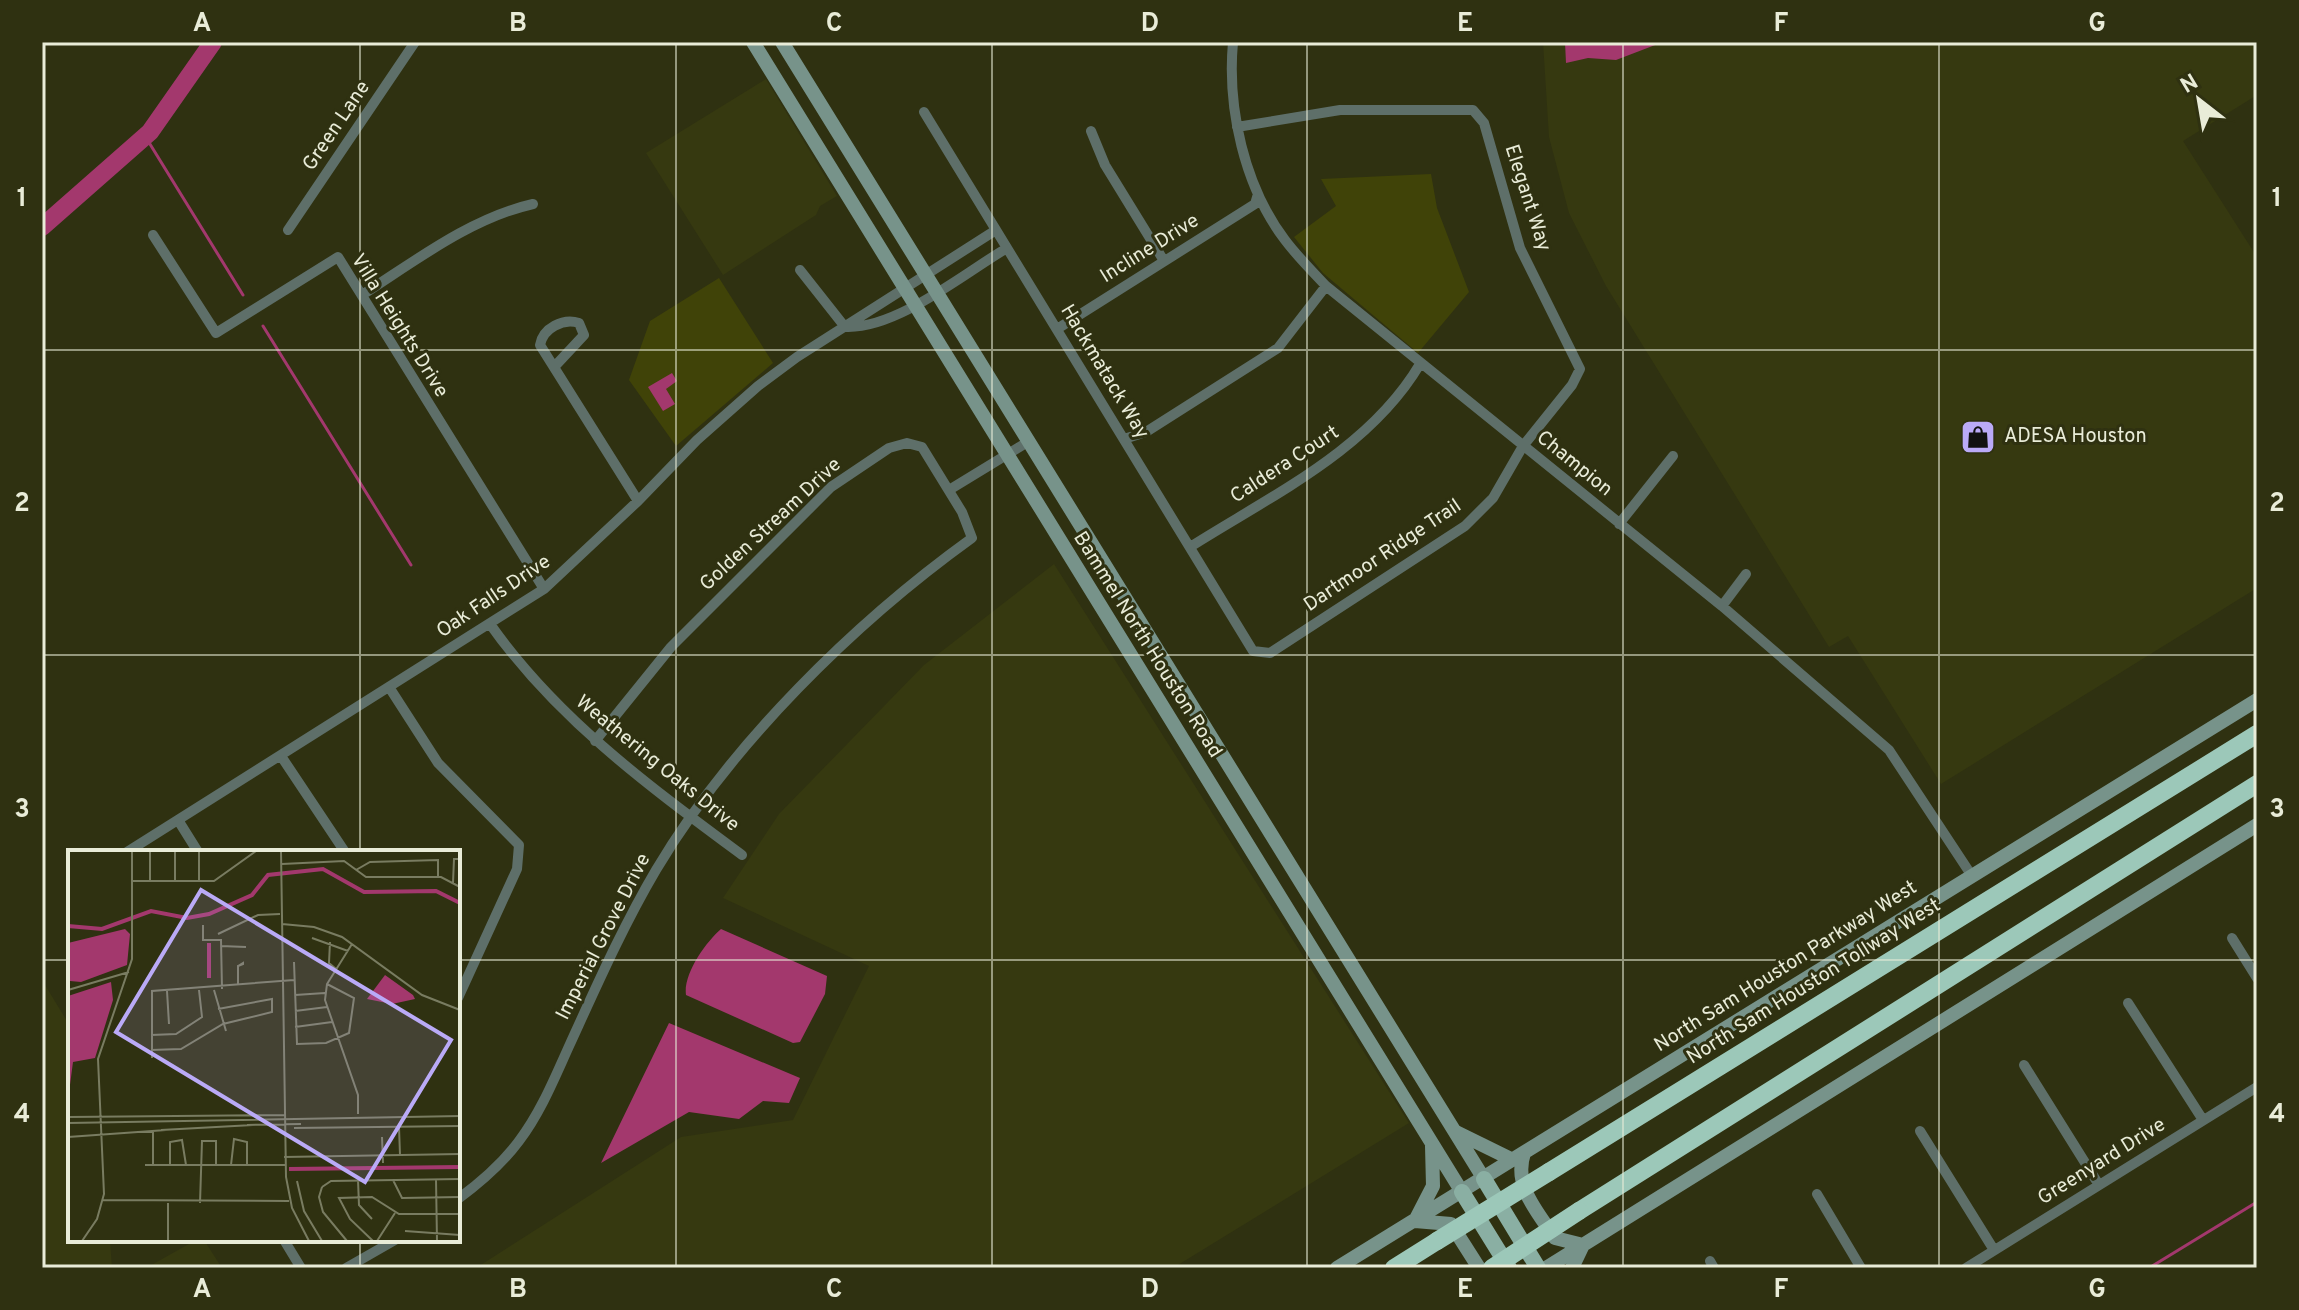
<svg xmlns="http://www.w3.org/2000/svg" width="2299" height="1310" viewBox="0 0 2299 1310" font-family="Overpass,sans-serif">
<style>
.built{fill:#363910}
.green{fill:#404308}
.water{fill:#a3386d}
.lines{fill:none;stroke-linecap:round;stroke-linejoin:round}
.stream{stroke:#a3386d;stroke-width:3}
.river{stroke:#a3386d;stroke-width:18}
.street{stroke:#5e6f69;stroke-width:10}
.secondary{stroke:#77938a;stroke-width:14}
.primary{stroke:#8aafa3;stroke-width:16}
.highway{stroke:#9cc8b9;stroke-width:18}
.highway-bridge{stroke:#9cc8b9;stroke-width:18}
.grid{fill:none;stroke:#e9ecd8;stroke-width:2;stroke-opacity:0.55}
.labels{text-anchor:middle;dominant-baseline:central;stroke-width:6;stroke-linejoin:round;paint-order:stroke}
.street-label{font-size:20px;fill:#e9ecd8;stroke:#2f3111}
.poi-label{font-size:20px;fill:#e9ecd8;stroke:#2f3111;text-anchor:start}
.inset-river{fill:none;stroke:#a3386d;stroke-width:4}
.inset-road{fill:none;stroke:#797c61;stroke-width:2}
.view{fill:#baaaf7;fill-opacity:0.15;stroke:#baaaf7;stroke-width:4}
.inset-edge{fill:none;stroke:#e9ecd8;stroke-width:4}
.neatline{fill:none;stroke:#e9ecd8;stroke-width:3}
.grid-label{font-size:26px;text-anchor:middle;font-weight:bold;fill:#e9ecd8}
</style>
<rect width="100%" height="100%" fill="#2f3111"/>
<path class="built" d="M1543,42H2257V95L2183,141L2257,257V588L1941,784L1848,636L1829,647L1606,286L1569,213L1549,137Z
M766,79L837,196L820,206L816,215L723,275L646,153Z
M1054,564L1409,1123L1173,1268H476L681,1137L793,1120L869,966L723,898L779,814L924,665Z
M42,980L70,1026V1240H110L112,1268H42Z
M196,1240H204L222,1268H146Z"/>
<path class="green" d="M1431,174L1437,208L1469,292L1418,353L1323,273L1294,237L1336,206L1321,179Z
M719,278L773,363L676,446L629,380L650,321Z"/>
<path class="water" d="M1565,42H1663L1616,60L1588,58L1566,63Z
M672,373L677,381L666,389L675,404L663,411L648,387Z
M721,929L827,976L825,994L800,1042L793,1043L686,995C683,974 706,942 721,929Z
M669,1023L800,1078L789,1103L763,1101L739,1119L689,1112L601,1163Z"/>
<g class="lines">
<path class="stream" d="M145,136L243,295
M263,326L411,565
M2149,1268L2257,1202"/>
<path class="river" d="M42,227L150,132L213,42"/>
<path class="street" d="M1233,42C1227,108 1244,186 1285,240C1297,256 1312,271 1326,286L1722,606L1889,750L1972,876
M924,112L1253,651L1270,653L1465,526L1493,498L1523,446L1572,385L1580,369L1520,248L1484,123L1473,110H1340L1237,127
M1091,131L1105,165L1164,261
M288,230L415,42
M153,235L216,333L338,257L544,589
M800,270L845,327
M362,295C415,261 471,218 533,204
M847,327C898,328 963,274 1007,248
M1057,329L1255,204L1258,194
M556,365L584,335L579,323C563,318 543,328 540,345L638,501
M1124,439L1146,432L1278,348L1326,286
M949,490L1026,443
M1619,524L1673,456
M1190,547C1272,495 1369,450 1420,364
M1722,606L1746,574
M490,624C557,719 649,786 742,855
M389,687L438,763L519,845L517,869L458,998
M281,756L345,852
M178,820L198,852
M127,852L544,589L638,501L697,440L758,386L797,357L996,230
M2232,938L2257,978
M2128,1003L2203,1120
M2024,1065L2099,1185
M1920,1131L1994,1250
M1817,1194L1861,1268
M458,1199C481,1182 502,1164 519,1141C541,1112 555,1077 570,1044C597,985 623,926 656,870C731,744 854,623 972,538L962,512L922,447L907,443L889,448L831,487L671,647L595,741
M284,1240L301,1268
M1710,1261L1714,1268
M346,1268L395,1240
M1966,1268L2257,1087"/>
<path class="secondary" d="M753,42L1462,1192
M782,42L1484,1179
M1456,1132L1513,1160
M1524,1153C1513,1186 1537,1211 1555,1238L1583,1245L1572,1268
M1417,1217L1433,1186L1432,1146
M1415,1221L1451,1224L1479,1268
M1337,1268L2257,700
M1546,1268L2257,825"/>
<path class="primary" d="M1484,1179L1538,1268
M1462,1192L1509,1268"/>
<path class="highway" d="M1549,1172L2257,734
M1579,1211L2257,784
M1394,1268L1437,1241"/>
<path class="highway-bridge" d="M1437,1241L1549,1172
M1492,1268L1579,1211"/>
</g>
<path class="grid" d="M360,42V852M676,42V1268M992,42V1268M1307,42V1268M1623,42V1268M1939,42V1268M42,350H2257M42,655H2257M42,960H70M458,960H2257M360,1240V1268"/>
<defs>
<g id="shop-square" transform="scale(1.8)"><rect x="-9" y="-9" width="18" height="18" rx="4" fill="#baaaf7" stroke="#2f3111"/><path d="M-5-2.5h2.3a2.7 3.5 0 0 1 5.4 0H5L5.5 6h-11ZM-1.5-2.5h3a1.5 2.3 0 0 0-3 0Z" fill="#111"/></g>
</defs>
<g fill-rule="evenodd">
<use href="#shop-square" x="1978" y="437"/>
</g>
<g class="labels">
<g class="street-label">
<text transform="translate(337 126) rotate(-56)">Green Lane</text>
<text transform="translate(1527 198) rotate(72)">Elegant Way</text>
<text transform="translate(1150 249) rotate(-32)">Incline Drive</text>
<text transform="translate(399 326) rotate(58)">Villa Heights Drive</text>
<text transform="translate(1104 372) rotate(59)">Hackmatack Way</text>
<text transform="translate(1574 464) rotate(39)">Champion</text>
<text transform="translate(1285 465) rotate(-33)">Caldera Court</text>
<text transform="translate(771 525) rotate(-43)">Golden Stream Drive</text>
<text transform="translate(1383 556) rotate(-34)">Dartmoor Ridge Trail</text>
<text transform="translate(494 597) rotate(-34)">Oak Falls Drive</text>
<text transform="translate(1147 645) rotate(58)">Bammel North Houston Road</text>
<text transform="translate(657 764) rotate(39)">Weathering Oaks Drive</text>
<text transform="translate(604 937) rotate(-63)">Imperial Grove Drive</text>
<text transform="translate(1786 967) rotate(-32)">North Sam Houston Parkway West</text>
<text transform="translate(1814 982) rotate(-32)">North Sam Houston Tollway West</text>
<text transform="translate(2102 1162) rotate(-32)">Greenyard Drive</text>
</g>
<g class="poi-label">
<text x="2004" y="437">ADESA Houston</text>
</g>
</g>
<g transform="translate(68 850)">
<rect width="392" height="392" fill="#2f3111"/>
<path d="M57,79L62,84L59,115L13,132L2,131L0,93ZM317,125L345,145L347,149L324,154L299,149ZM43,132L45,150L27,208L5,212L0,250V146Z" fill="#a3386d"/>
<path class="inset-river" d="M0,76L34,79L83,61L119,68L141,64L184,45L200,25L255,19L296,42L368,41L392,53M141,93V128M221,319L392,317"/>
<path class="inset-road" d="M82,1V31M107,1V30M131,1V30M213,1L218,327L224,358L241,391M214,14L276,11L298,27H373L392,37M288,20L302,12L370,10V27M65,31H146L188,1M385,33L386,9H392M214,74L246,77L274,87L354,145L392,160M135,75V90H153L154,139M150,84L190,65L212,64M244,88L280,101M262,92L261,113L268,119M284,94L259,134L257,150L290,245V264M153,96L178,97M226,112L229,194L258,193L281,183L286,148L259,134M170,116L175,113V114L170,116V136M0,140L61,122M146,140L158,181M99,141L101,174M227,145L257,143M227,161L259,157M227,177L264,172M83,185L108,184L134,167L131,140M83,200L113,199L155,174L204,162V149L150,159M84,208V141L226,130M0,267L218,265M0,273L392,266M179,275L233,274M331,277L332,305M226,278L392,276M85,280V315M93,280L185,275M0,287L98,280M314,287L315,313M216,307L392,304M77,315H218M102,315V292L114,290L118,315M163,315L166,289L179,292V315M368,329L369,391M290,330L291,355L304,369M325,330L334,348L392,347M229,331L236,361L254,391M254,337L263,331L392,329M254,337L251,347L255,362L279,391M35,350L221,351M100,353V391M132,353L134,291H148V315M337,381L392,385M14,391L29,369L36,344L30,209L64,109V1M305,391L282,369L271,348L304,347L331,364H392M309,391L327,363"/>
<path class="view" d="M133,40L383,190L297,332L48,182Z"/>
<rect width="392" height="392" class="inset-edge"/>
</g>
<rect width="2299" height="1310" fill="none" stroke="#2f3111" stroke-width="88"/>
<g transform="translate(2199 100) rotate(329)" stroke="#2f3111" stroke-width="6" paint-order="stroke">
<path d="M0-6L14 30L0 20L-14 30Z" fill="#e9ecd8"/>
<text y="-12" font-size="22" font-weight="bold" text-anchor="middle" fill="#e9ecd8">N</text>
</g>
<rect x="44" y="44" width="2211" height="1222" class="neatline"/>
<g class="grid-label">
<text x="202" y="31">A</text>
<text x="518" y="31">B</text>
<text x="834" y="31">C</text>
<text x="1150" y="31">D</text>
<text x="1465" y="31">E</text>
<text x="1781" y="31">F</text>
<text x="2097" y="31">G</text>
<text x="22" y="206">1</text>
<text x="2277" y="206">1</text>
<text x="22" y="511">2</text>
<text x="2277" y="511">2</text>
<text x="22" y="817">3</text>
<text x="2277" y="817">3</text>
<text x="22" y="1122">4</text>
<text x="2277" y="1122">4</text>
<text x="202" y="1297">A</text>
<text x="518" y="1297">B</text>
<text x="834" y="1297">C</text>
<text x="1150" y="1297">D</text>
<text x="1465" y="1297">E</text>
<text x="1781" y="1297">F</text>
<text x="2097" y="1297">G</text>
</g>
</svg>
